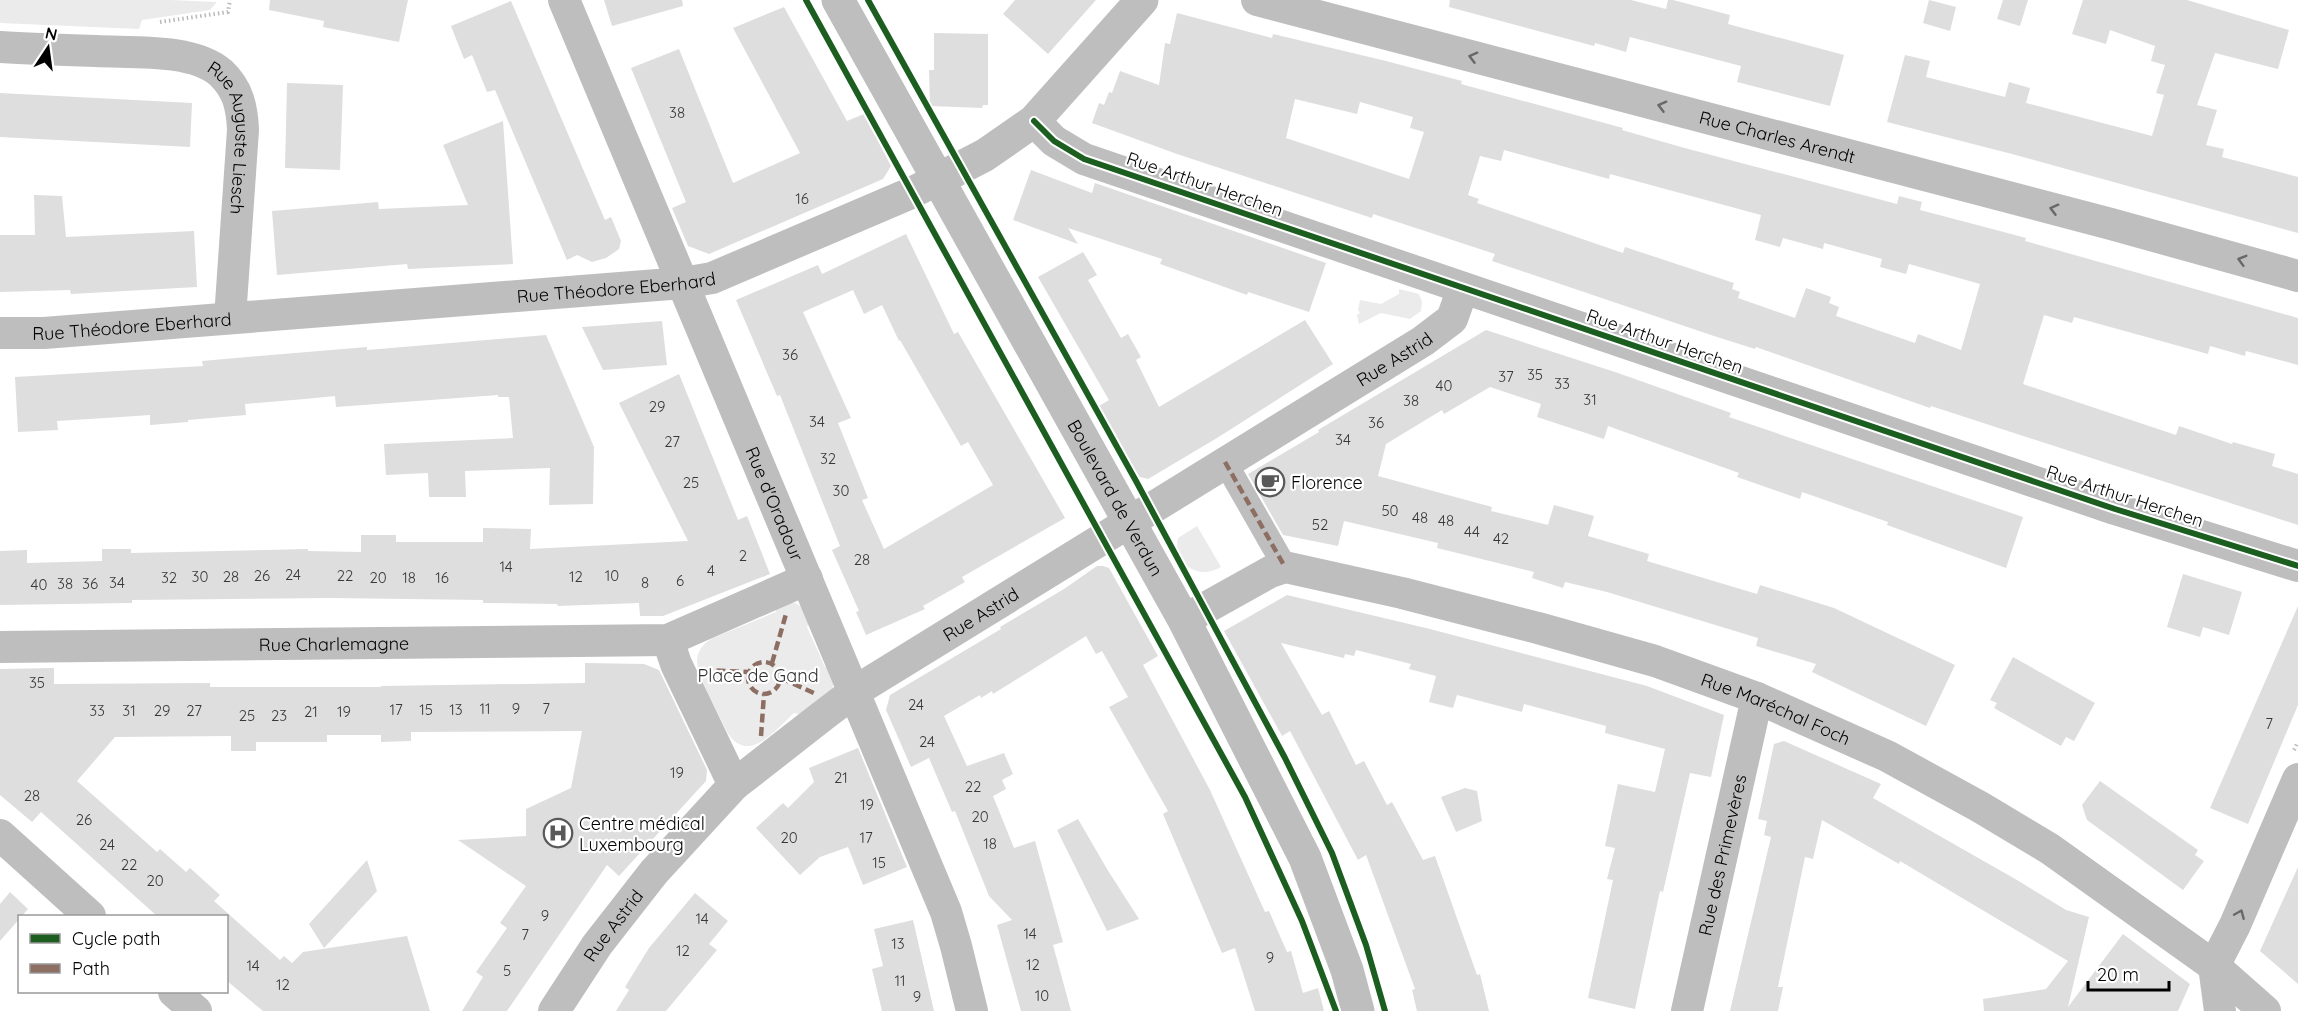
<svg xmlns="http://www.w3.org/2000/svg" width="2298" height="1011" viewBox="0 0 2298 1011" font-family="Quicksand,sans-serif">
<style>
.green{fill:#ebebeb}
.building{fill:#dedede;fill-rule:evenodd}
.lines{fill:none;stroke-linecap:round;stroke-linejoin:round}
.path{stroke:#b9b9b9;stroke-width:4;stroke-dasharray:1.5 3;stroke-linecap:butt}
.pedestrian{stroke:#bebebe;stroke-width:24}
.minor{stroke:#bebebe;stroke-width:32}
.tertiary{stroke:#bebebe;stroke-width:33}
.quiet{stroke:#8d6e63;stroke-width:4.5;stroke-dasharray:9 4.5;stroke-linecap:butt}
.cycleway-casing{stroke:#fff;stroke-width:10}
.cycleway{stroke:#1b5e20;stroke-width:6}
.oneway{stroke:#686868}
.labels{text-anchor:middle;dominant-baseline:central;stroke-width:4.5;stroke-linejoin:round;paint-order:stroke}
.number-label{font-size:15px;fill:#383838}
.street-label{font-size:18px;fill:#000;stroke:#fff}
.poi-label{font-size:18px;fill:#000;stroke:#fff;text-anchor:start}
.park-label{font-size:18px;fill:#313131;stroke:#fff}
</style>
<rect width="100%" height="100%" fill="#fff"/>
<path class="green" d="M0,0H170L217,2L210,10L142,20L139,29L0,23Z
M1399,289L1419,294L1422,302L1421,311L1410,319L1381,313L1359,324L1357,315L1360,313L1358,310L1360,300L1381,304L1399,294Z
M1197,526L1221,567C1198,581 1173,564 1178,538Z
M788,601C800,604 806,608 811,620L807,627L825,667H830C843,692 821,701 803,715L794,713C775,730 748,766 727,732C720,716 696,675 697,660C698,649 704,643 713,638L776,612L775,607Z"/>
<path class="building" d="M270,0H408L399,42L323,27L324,21L269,10Z
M604,0H682L683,6L612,26Z
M1015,0H1096L1048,54L1003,14Z
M1450,0H1631L1666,9L1668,0H1673L1730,15L1728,24L1844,55L1830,106L1737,82L1741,66L1630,37L1626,52L1595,43L1594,46L1449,7Z
M1929,0L1956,7L1950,31L1923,23Z
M2003,0H2028L2020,26L1997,19Z
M2083,0H2187L2289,30L2278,69L2215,53L2197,105L2217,110L2206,145L2224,149L2222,157L2298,177V233L2012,154L1887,122L1905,55L1930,61L1926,77L2005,97L2009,82L2030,88L2026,103L2152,136L2164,95L2156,93L2165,65L2151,61L2155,46L2110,30L2106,44L2072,34Z
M511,1L589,183L605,220L611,217L621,241L619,249L606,258L592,262L577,255L567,260L495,90L487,92L472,55L464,59L451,26Z
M784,7L847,121L864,114L891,166L883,179L709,254L688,246L672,208L686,202L631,68L679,49L733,183L800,153L733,28Z
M1177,13L1272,38L1273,34L1386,61L1462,81L1461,84L1623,128L1622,130L1681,147L1897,204L1899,196L1922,202L1920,210L2000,231L2026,238L2025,241L2298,318V365L2246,351L2245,356L2210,346L2208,354L2074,317L2072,323L2044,315L2023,384L2176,435L2179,426L2232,444L2233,442L2275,454L2272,466L2298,474V525L1931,406L1930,408L1756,347L1755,349L1714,336L1492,261L1495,254L1373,214L1372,218L1177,154L1092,123L1099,103L1104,105L1109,92L1112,93L1120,71L1159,85L1165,43L1170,44ZM1295,99L1357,114L1360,102L1413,117L1410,128L1424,132L1409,179L1286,138ZM1504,150L1609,179L1610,174L1761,215L1755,240L1780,247L1783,238L1823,249L1824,243L1882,259L1880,267L1906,274L1909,264L1980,284L1961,350L1918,334L1915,343L1836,316L1839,307L1829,303L1831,297L1806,288L1795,318L1738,298L1740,292L1732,289L1734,283L1625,247L1623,253L1477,203L1479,199L1468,195L1480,156L1501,161Z
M934,33L988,34V105H983L982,108L930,106L929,70H934Z
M287,83L343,85L340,170L285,168Z
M0,93L192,103L190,147L0,137Z
M503,121L513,264L408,269L407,264L277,275L272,211L378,202L379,209L468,205L443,145Z
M1031,170L1092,193L1095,183L1326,263L1309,312L1248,292L1247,295L1160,264L1162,259L1068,228L1078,244L1013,220Z
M34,195L62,196L66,237L194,231L197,287L71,294L70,290L0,292V235H35Z
M906,234L954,334L958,332L1065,518L962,577L965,582L923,606L925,609L866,635L856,612L859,611L832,550L840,546L780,395L777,396L736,300L818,265L822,274ZM853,290L864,314L882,305L899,341L900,340L961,446L968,442L993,485L884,549L862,500L868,498L838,423L851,418L803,312Z
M1083,252L1097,275L1088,280L1121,338L1128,334L1141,357L1136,360L1159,407L1305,320L1333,364L1217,438L1148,479L1136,476L1099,406L1109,400L1038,277Z
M662,321L667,365L603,370L582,327Z
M1486,330L1618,373L1731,413L1729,417L2023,517L2006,568L1887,525L1888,522L1802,492L1800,499L1737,477L1739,473L1608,426L1604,439L1537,417L1541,404L1490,387L1444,414L1442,410L1386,444L1378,476L1492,507L1491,511L1548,525L1554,505L1594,516L1588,536L1649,554L1647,561L1757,594L1760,585L1834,608L1955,665L1926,726L1812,672L1816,664L1756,646L1758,638L1607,592L1565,582L1563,588L1532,578L1534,572L1437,548L1438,543L1344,521L1338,546L1283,535L1248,474L1319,432L1318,430Z
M546,335L594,447L593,504L549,505L550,468L465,471L466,497H429L428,473L386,475L384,444L513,438L509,397H498V395L336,407L335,396L305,399L245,404L246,415L188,420V422L150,425V415L121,417L57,421L58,430L18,432L15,377L203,366L202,361L259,356L367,347V350Z
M679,374L738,520L747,516L770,574L663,616H640L639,603L558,606L557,604L483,603V600L330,598L132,600V603L0,605V551L27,550V563L102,561V549H131V553L308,549V551L361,552V535H396V542H483V528L531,529L530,549L688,541L619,403Z
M1097,566H1103L1109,568L1158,656L1143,665L1210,790L1265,912L1269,911L1287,952L1291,951L1303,993L1318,988L1324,1011H1255L1235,948L1222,953L1163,814L1168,811L1109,707L1128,697L1102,651L1096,654L1086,636L993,694L992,691L981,698L980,695L944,716L967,766L1004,753L1013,774L1002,780L1006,789L993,796L1014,848L1035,841L1063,942L1053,945L1071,1011H1021L997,925L1012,920L989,896L955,811L952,812L929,758L911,767L886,710L890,695L1001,629L1000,627L1064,589Z
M2183,574L2242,592L2229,635L2203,627L2200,637L2167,627Z
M1287,595L1430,629L1647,686L1724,715L1711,777L1690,773L1663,892L1660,891L1635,1009L1588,998L1613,880L1607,879L1615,848L1605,846L1618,784L1655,792L1665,749L1605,733L1606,726L1524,704L1522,712L1457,695L1453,708L1429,702L1436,676L1409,669L1411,664L1356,650L1354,656L1345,654L1344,658L1281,643L1322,715L1329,711L1356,765L1364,761L1387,805L1392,802L1423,860L1435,856L1477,975L1480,974L1489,1011H1417L1412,990L1415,989L1366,855L1358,860L1290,731L1282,736L1224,631Z
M2298,606V705L2248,824L2210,808Z
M2013,657L2095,703L2074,741L2066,737L2061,746L1994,708L1997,703L1990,700Z
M585,663L644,664L659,670L707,770L706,781L619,876L607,865L507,1011H462L483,977L476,972L507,928L500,923L526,886L458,840L526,836V809L571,788L582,731L411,732V741L381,742V735H327V742H256V751H231V736L115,737L77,781L157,852L160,849L186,872L190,868L220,895L214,901L280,960L284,956L292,963L303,952L407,936L430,1011H263L226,980V916H157L41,812L32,822L0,795V669L54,668V684L210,683V687H381V686L585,683Z
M1784,741L1881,784L1873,798L2017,880L2066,910L2089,917L2068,1007L2123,934L2190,984L2178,1011H1984L1983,999L2046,989L2068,961L1900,861L1899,864L1822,820L1813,859L1805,857L1778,987H1783L1778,1011H1730L1771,837L1764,835L1767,821L1758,819L1774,744Z
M858,748L907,867L863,885L848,847L820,857L800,875L756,828L783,803L788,808L814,782L809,768Z
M2100,781L2198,850L2195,855L2204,861L2183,890L2087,820L2082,805Z
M1465,788L1477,791L1482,821L1456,832L1441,797Z
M1078,819L1107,869L1139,919L1107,931L1057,830Z
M367,860L377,891L324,948L309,924Z
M2298,867V984L2260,951Z
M10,892L28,909L0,941V904Z
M695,893L728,921L709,944L717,950L666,1011H616L629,990L625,987L649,948Z
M913,920L934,1011H882L872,969L883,966L874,929Z"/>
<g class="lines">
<path class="path" d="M160,22L228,12L230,0
M2294,750L2298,742"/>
<path class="pedestrian" d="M1225,462L1285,567"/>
<g class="minor">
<path id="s1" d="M564,0L946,912L956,946L972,1011"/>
<path id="s2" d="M1257,0L2111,224L2298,276"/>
<path id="s3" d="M0,47C32,49 64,50 96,51C132,53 193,48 221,73C238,89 242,107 243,130L230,318"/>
<path d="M1034,121L1054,141L1084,159L2115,509L2298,566"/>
<path id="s4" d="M0,333H44L683,283L712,278L911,193L937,180"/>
<path id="s5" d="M1184,620L1270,572L1285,567L1402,593L1538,628L1655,661L1757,698L1887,756L1980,807L2050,849L2214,966L2265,1011"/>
<path d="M668,640L676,664L734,785"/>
<path id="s6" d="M0,647L668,640L807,579"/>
<path d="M0,835L90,916"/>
<path d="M2214,966L2235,925L2298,779"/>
<path d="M2214,966L2220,1011"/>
<path d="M174,992L196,1011"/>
<path id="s7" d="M554,1011L597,945L654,872L734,785L825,714L854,692L1423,341L1452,319L1463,288"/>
<path id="s8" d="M1687,1011L1757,698"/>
</g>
<g class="tertiary">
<path id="s9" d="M838,0L1184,620L1305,858L1347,970L1358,1011"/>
<path d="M937,180L985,155L1034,121L1142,0"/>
</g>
<path class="quiet" d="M1225,462L1285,567
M748 678a16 16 0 1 1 32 0a16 16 0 1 1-32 0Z
M772,663L786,614
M703,670L749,672
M781,678L816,694
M761,736L764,694"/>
<g class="cycleway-casing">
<path id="cycleway" d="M806,0L1245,797L1302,921L1336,1011
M868,0L1136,481L1285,758L1332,853L1366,945L1385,1011
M1034,121L1054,141L1084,159L2115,509L2298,566"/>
</g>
<use href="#cycleway" class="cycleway"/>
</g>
<defs><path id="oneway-chevron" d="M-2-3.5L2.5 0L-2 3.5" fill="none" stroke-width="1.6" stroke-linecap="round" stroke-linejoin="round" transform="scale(1.5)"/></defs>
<g class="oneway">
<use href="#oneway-chevron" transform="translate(1473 57) rotate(-165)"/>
<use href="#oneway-chevron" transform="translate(1662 106) rotate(-165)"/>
<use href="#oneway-chevron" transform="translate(2054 209) rotate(-165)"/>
<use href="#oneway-chevron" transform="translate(2242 260) rotate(-164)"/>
<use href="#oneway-chevron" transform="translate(2240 914) rotate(-67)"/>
</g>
<defs>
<g id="cafe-ring" transform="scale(1.5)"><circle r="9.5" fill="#fff" stroke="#595959" stroke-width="1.5"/><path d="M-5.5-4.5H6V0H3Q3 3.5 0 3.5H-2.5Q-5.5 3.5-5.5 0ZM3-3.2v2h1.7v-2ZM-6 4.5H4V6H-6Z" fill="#595959"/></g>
<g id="hospital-ring" transform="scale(1.5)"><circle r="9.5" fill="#fff" stroke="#595959" stroke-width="1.5"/><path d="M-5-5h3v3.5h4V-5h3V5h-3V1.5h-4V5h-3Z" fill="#595959"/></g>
</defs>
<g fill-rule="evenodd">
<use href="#cafe-ring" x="1270" y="482"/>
<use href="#hospital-ring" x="558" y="833"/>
</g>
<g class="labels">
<g class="number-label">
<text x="677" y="112">38</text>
<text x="802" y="198">16</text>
<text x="790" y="354">36</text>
<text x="1535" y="374">35</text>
<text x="1506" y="376">37</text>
<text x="1562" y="383">33</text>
<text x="1444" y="385">40</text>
<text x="1590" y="399">31</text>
<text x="1411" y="400">38</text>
<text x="657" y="406">29</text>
<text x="817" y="421">34</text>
<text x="1376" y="422">36</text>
<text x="1343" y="439">34</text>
<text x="672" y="441">27</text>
<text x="828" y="458">32</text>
<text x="691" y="482">25</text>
<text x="841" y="490">30</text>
<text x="1390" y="510">50</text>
<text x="1420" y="517">48</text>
<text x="1446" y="520">48</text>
<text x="1320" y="524">52</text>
<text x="1472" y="531">44</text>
<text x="1501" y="538">42</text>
<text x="743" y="555">2</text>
<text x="862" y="559">28</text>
<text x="506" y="566">14</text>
<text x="711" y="570">4</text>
<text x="293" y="574">24</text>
<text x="262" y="575">26</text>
<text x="345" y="575">22</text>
<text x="612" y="575">10</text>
<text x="200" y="576">30</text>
<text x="231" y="576">28</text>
<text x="576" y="576">12</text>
<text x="169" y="577">32</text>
<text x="378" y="577">20</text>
<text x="409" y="577">18</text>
<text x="442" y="577">16</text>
<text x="680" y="580">6</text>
<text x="117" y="582">34</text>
<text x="645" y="582">8</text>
<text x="65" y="583">38</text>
<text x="90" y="583">36</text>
<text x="39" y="584">40</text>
<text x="37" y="682">35</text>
<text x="916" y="704">24</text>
<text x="485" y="708">11</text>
<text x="516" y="708">9</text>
<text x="546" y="708">7</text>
<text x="396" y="709">17</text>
<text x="426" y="709">15</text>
<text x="456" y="709">13</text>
<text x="97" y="710">33</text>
<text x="129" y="710">31</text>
<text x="162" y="710">29</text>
<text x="194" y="710">27</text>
<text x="311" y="711">21</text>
<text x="344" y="711">19</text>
<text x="247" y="715">25</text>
<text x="279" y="715">23</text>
<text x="2269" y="723">7</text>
<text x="927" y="741">24</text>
<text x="677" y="772">19</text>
<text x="841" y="777">21</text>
<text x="973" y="786">22</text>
<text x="32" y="795">28</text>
<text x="867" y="804">19</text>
<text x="980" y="816">20</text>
<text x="84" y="819">26</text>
<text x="789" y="837">20</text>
<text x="866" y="837">17</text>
<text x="990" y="843">18</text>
<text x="107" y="844">24</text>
<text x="879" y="862">15</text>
<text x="129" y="864">22</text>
<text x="155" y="880">20</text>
<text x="545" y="915">9</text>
<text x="702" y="918">14</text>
<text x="1030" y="933">14</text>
<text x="525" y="934">7</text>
<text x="898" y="943">13</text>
<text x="683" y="950">12</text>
<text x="1270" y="957">9</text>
<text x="1033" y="964">12</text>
<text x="253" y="965">14</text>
<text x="507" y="970">5</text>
<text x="900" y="980">11</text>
<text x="283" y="984">12</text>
<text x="1042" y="995">10</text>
<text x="917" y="996">9</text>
</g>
<g class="street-label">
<text stroke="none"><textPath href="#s2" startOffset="538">Rue Charles Arendt</textPath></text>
<text stroke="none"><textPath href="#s3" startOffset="292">Rue Auguste Liesch</textPath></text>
<text transform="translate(1205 184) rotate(19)">Rue Arthur Herchen</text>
<text stroke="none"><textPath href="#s4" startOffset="618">Rue Théodore Eberhard</textPath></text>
<text stroke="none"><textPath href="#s4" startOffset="132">Rue Théodore Eberhard</textPath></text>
<text transform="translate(1665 341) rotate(19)">Rue Arthur Herchen</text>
<text stroke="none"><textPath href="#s7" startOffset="1076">Rue Astrid</textPath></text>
<text transform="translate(2125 496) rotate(18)">Rue Arthur Herchen</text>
<text stroke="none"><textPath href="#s9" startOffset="570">Boulevard de Verdun</textPath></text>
<text stroke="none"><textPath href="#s1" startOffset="546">Rue d'Oradour</textPath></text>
<text stroke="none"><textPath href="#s7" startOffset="590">Rue Astrid</textPath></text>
<text stroke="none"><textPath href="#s6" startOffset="334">Rue Charlemagne</textPath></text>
<text stroke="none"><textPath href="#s5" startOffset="626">Rue Maréchal Foch</textPath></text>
<text stroke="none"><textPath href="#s8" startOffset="160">Rue des Primevères</textPath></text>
<text stroke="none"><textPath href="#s7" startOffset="104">Rue Astrid</textPath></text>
</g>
<g class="poi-label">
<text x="1291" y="482">Florence</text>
<text x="579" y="823">Centre médical<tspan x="579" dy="21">Luxembourg</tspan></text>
</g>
<g class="park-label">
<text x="758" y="675">Place de Gand</text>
</g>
</g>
<rect x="18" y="915" width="210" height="78" fill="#ffffff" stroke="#999999" stroke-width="1.5"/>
<rect x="30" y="934" width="30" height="9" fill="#1b5e20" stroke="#999999" stroke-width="1.5"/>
<text x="72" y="945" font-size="18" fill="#000000">Cycle path</text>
<rect x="30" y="964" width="30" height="9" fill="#8d6e63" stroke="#999999" stroke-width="1.5"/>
<text x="72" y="975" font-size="18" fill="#000000">Path</text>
<g transform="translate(48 48) rotate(13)" stroke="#ffffff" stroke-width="4.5" paint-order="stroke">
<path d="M0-4.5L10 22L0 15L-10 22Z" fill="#000000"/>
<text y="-9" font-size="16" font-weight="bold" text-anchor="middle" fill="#000000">N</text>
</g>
<path d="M2088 981v9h81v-9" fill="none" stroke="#000000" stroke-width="3"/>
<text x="2097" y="981" font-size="18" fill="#000000" stroke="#ffffff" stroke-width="4.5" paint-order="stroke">20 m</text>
</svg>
